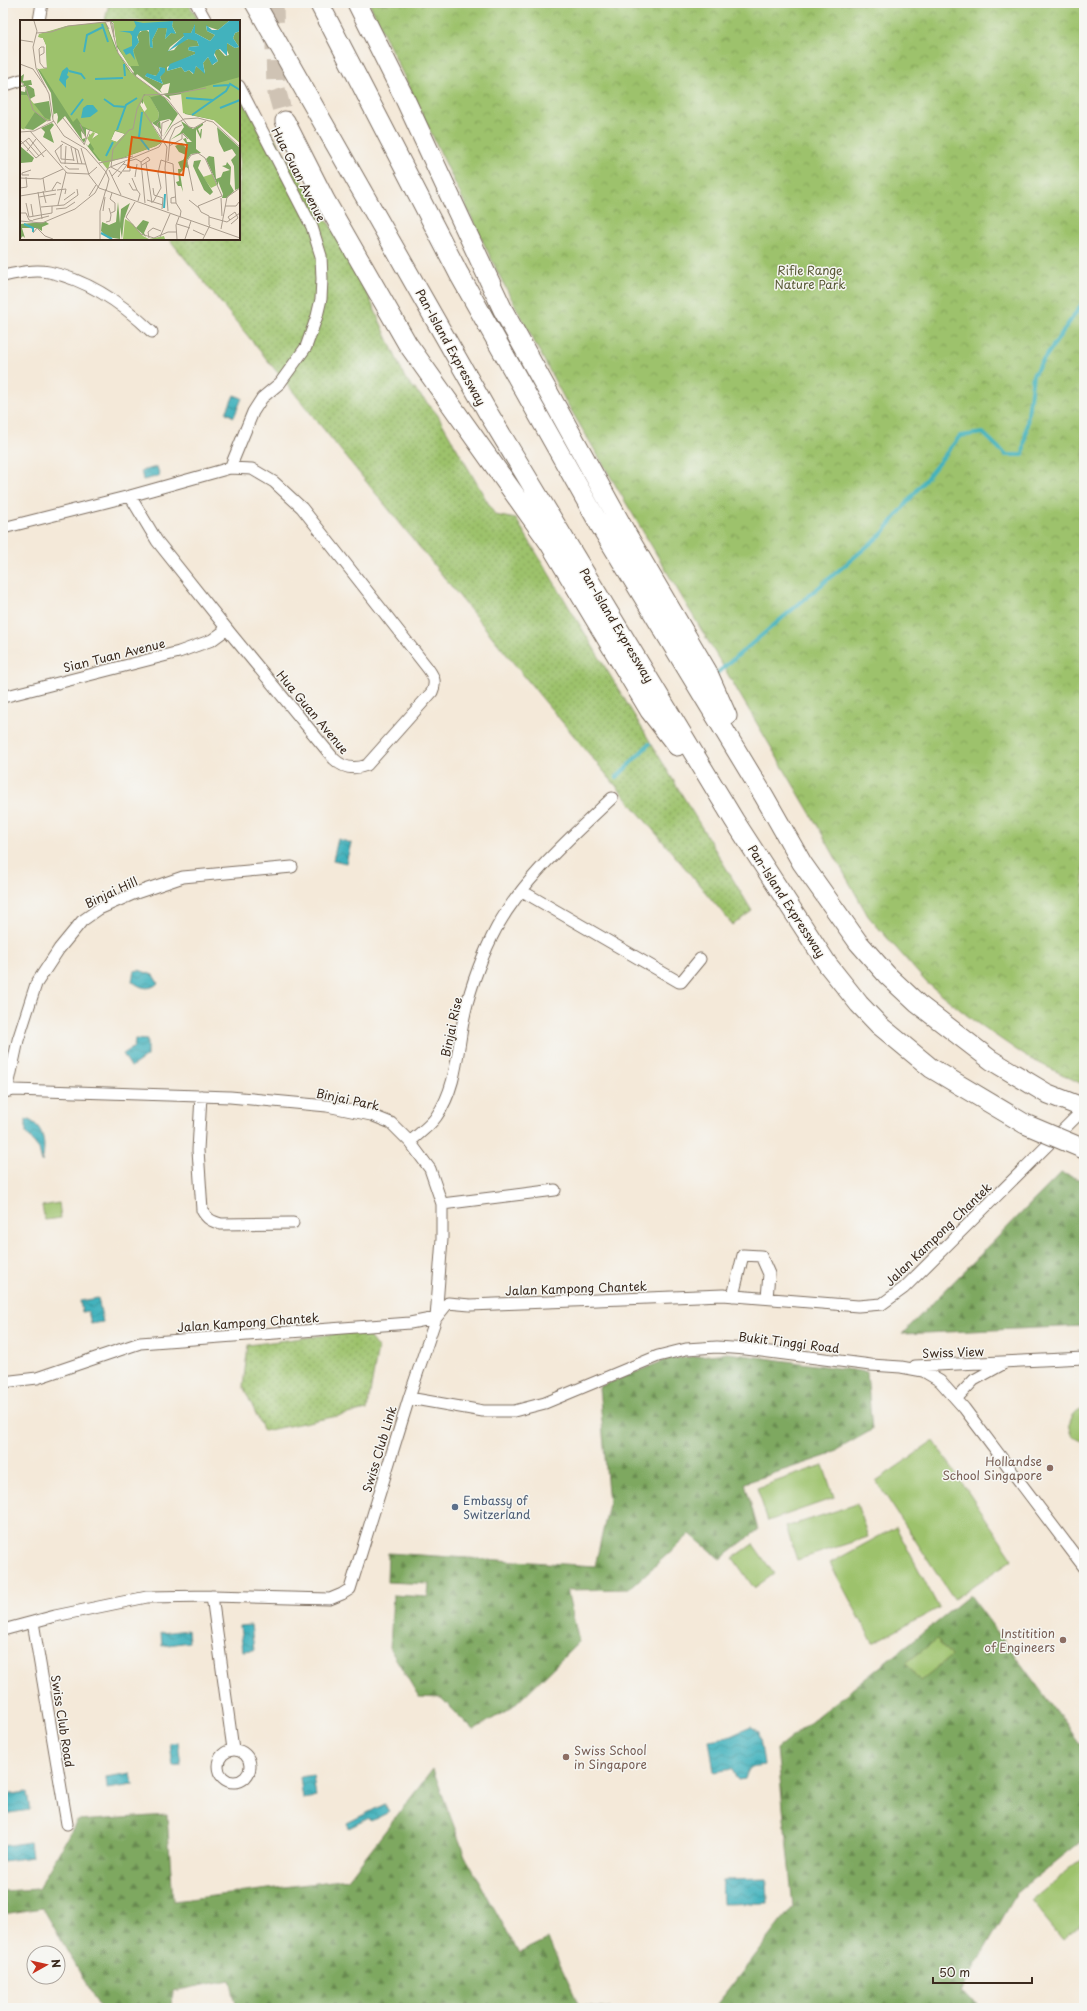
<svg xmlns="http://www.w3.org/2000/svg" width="1087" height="2011" viewBox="0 0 1087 2011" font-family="'Playpen Sans',sans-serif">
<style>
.grass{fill:url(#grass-dots);stroke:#6c7645}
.forest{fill:url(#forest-firs);stroke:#5c693f}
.park{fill:url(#park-crowns);stroke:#6c7645}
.garden{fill:#9dc26c;stroke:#6c7645}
.water{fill:url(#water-waves);stroke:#3e6e6e}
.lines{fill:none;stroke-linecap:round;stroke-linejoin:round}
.stream{stroke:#42b2bd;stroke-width:4}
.motorway-tunnel{stroke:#cfc3b4;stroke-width:19;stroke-dasharray:19 10;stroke-linecap:butt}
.minor-casing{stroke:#7c6d5f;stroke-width:13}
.motorway-casing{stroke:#7c6d5f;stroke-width:21}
.minor{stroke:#fff;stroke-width:11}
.motorway{stroke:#fff;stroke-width:19}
.motorway-bridge-casing{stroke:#7c6d5f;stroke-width:21;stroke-linecap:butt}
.motorway-bridge{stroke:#fff;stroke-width:19}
.education-dot{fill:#8d6e63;stroke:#f6f6f2;stroke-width:1.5}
.service-dot{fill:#5c6f8a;stroke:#f6f6f2;stroke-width:1.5}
.labels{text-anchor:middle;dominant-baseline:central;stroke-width:3;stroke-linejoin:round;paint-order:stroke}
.street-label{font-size:12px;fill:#3b2a1e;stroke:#f6f6f2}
.park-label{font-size:12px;fill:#585835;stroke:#f6f6f2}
.education-label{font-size:12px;fill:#785e54;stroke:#f6f6f2;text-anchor:end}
.service-label{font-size:12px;fill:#4e5e75;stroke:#f6f6f2;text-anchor:start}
.inset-river{fill:none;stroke:#42b2bd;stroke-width:2}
.inset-road{fill:none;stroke:#aa9d8e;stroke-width:1}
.view{fill:#df570d;fill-opacity:0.15;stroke:#df570d;stroke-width:2}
.inset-edge{fill:none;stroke:#3b2a1e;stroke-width:2}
</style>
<defs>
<pattern id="grass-dots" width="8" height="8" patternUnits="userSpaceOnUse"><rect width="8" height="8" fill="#9dc26c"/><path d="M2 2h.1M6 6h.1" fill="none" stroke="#819e58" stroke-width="1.8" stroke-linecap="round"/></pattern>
<pattern id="forest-firs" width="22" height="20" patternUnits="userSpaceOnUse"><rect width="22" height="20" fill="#7ea860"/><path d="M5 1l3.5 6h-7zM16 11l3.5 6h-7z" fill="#68894f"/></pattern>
<pattern id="park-crowns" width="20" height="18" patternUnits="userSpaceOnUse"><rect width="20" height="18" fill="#9dc26c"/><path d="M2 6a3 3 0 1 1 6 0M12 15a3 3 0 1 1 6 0" fill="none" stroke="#819e58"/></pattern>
<pattern id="water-waves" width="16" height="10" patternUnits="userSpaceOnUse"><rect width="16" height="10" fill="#42b2bd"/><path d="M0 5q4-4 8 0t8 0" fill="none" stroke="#389199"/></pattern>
</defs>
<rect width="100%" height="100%" fill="#f6f6f2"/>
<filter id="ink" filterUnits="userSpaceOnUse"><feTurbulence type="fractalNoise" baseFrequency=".025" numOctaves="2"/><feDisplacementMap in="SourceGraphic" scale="8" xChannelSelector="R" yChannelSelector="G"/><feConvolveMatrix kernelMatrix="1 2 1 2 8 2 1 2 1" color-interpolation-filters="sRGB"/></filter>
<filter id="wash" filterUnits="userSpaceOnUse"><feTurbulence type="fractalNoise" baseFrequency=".012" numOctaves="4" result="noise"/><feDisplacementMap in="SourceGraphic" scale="16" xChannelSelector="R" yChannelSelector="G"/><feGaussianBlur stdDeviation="0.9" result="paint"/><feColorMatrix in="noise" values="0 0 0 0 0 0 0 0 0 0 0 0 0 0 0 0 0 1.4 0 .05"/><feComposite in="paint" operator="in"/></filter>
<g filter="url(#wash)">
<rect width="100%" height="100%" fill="#f4e9d9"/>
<path class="grass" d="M109,3H188L199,21H105Z
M239,83L353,261L405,378L437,414L495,515L516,519L752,911L733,925L542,698L169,239H239Z
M364,1330L378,1348L367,1410L264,1431L243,1386L248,1345Z"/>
<path class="forest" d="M1061,1173L1084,1181V1326L902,1334Z
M728,1353L867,1372L872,1430L826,1456L745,1483L758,1530L720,1559L690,1534L629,1589L567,1590L579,1642L513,1707L473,1730L441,1698L419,1697L390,1649L393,1595L428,1597L429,1584L387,1582L388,1553L595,1566L609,1504L599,1387L668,1359Z
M970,1595L1084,1749V1839L1017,1893L960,1992L982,2008H714L793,1907L777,1749Z
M433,1769L465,1856L519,1953L548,1939L579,2005L610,2008H237L230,1980L173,1991L172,2008H100L43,1908L3,1914V1891L38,1889L77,1821L167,1815L173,1901L348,1879Z"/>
<path class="park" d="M369,3H1084V1085L1027,1057L974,1021L926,982L868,916L816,823L565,400L498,273Z"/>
<path class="garden" d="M59,1203L61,1218L45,1220L42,1206Z
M1084,1408V1441C1064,1439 1066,1412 1084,1408Z
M934,1441L1013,1559L954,1599L876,1481Z
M823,1465L834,1498L768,1521L757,1488Z
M857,1504L868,1537L797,1560L786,1527Z
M896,1527L939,1608L873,1643L830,1563Z
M753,1544L774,1574L754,1588L733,1558Z
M937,1639L951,1656L920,1681L906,1663Z
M1084,1857V1922L1063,1940L1031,1901Z"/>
<path class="water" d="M234,395L242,398L234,417L226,413Z
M157,467L160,476L143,480L141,471Z
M338,839L351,843L346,863L333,860Z
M139,970L153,975L158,983C150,991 140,988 132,981L134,971Z
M135,1039L147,1040V1056L131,1067L123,1054L134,1047Z
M26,1119C45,1125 46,1145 42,1162L39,1149L26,1133Z
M98,1298L103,1322L91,1324L88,1311L82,1312L80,1301Z
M251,1625L254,1650L243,1651L240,1626Z
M188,1630L189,1642L162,1646L161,1633Z
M751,1727L759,1732L764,1765C750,1767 750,1765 745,1779L738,1780L736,1778L732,1769L714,1772L709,1740L728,1737Z
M178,1742L181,1765L173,1766L170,1743Z
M131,1773L133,1785L107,1789L106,1777Z
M313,1775L316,1797L303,1799L300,1777Z
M27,1792L30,1810L3,1814V1795Z
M385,1804L389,1812L371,1821L369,1818L349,1828L347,1823Z
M30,1842L32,1857L3,1861V1846Z
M767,1879L768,1903L723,1904L722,1880Z"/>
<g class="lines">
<path class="stream" d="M717,673L883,533L960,436L983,433L1006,455H1023L1033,375L1084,301
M617,777L649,744"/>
</g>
</g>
<g filter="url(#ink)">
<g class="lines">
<path class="motorway-tunnel" d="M274,3L276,89L285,121"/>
<g class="minor-casing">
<path id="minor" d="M196,3L206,21
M39,21L42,3
M3,86L21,80
M3,276C17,273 34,269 49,272C88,280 124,305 152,332
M230,468L253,412L262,398L280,383L306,347L317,316L321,299L322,279L321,256L312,227L239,86
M3,528L130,496L230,468L252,469L274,482L302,508L426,666C433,675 437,681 432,692L367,765C354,770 343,768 334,759L231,634L157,541L130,496
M3,697L179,652L212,640L227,629
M522,891L679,982H681L700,959
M7,1091L18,1040L36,984L59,949L82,921L99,909L133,894L183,877L292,867
M3,1092L14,1090L230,1097L327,1106L371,1115L391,1123L410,1142L430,1169L442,1204V1239L436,1318L409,1398L350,1589L342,1594L330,1599L212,1596L147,1597L55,1616L3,1630
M201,1096L198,1150L202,1210C207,1219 211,1221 221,1224L293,1223
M410,1142C418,1134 430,1126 436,1117C458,1086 457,1048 465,1012C471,985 484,951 497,927C525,877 571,837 612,798
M442,1204L555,1190
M733,1296L743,1255L761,1256L769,1274L767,1298
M915,1366L1084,1358
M3,1382L37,1378L140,1343L410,1323L436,1318L448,1303L470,1305L723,1295L858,1306L882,1304L904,1288L1084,1109
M409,1398L483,1411H514L545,1403L658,1356L686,1349L717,1347L746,1349L871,1365L901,1367L923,1371L940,1381L964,1408L1084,1567
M956,1399L974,1380L1003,1364
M212,1596L233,1749
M33,1622L67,1824
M218 1766a16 16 0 1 1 32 0a16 16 0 1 1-32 0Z"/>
</g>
<g class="motorway-casing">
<path id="motorway" d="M255,3L487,411L734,820L828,965L859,1004L879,1025L931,1068L1025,1124
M319,3L459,274L601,527L764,796L802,863L858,942L887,975L918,1004L991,1060L1046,1093L1084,1108
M357,3L404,97L503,310L626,533L707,671L727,716
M285,121L325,200L407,343L550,544L650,711L677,746"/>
</g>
<use href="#minor" class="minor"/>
<use href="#motorway" class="motorway"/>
<g class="motorway-bridge-casing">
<path id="motorway-bridge" d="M1025,1124L1084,1149"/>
</g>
<use href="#motorway-bridge" class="motorway-bridge"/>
</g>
</g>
<g class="education-dot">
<circle cx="1050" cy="1468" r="4"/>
<circle cx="1063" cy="1640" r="4"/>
<circle cx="566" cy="1757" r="4"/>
</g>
<circle class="service-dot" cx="455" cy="1507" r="4"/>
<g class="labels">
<g class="street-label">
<text transform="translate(299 174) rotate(63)">Hua Guan Avenue</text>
<text transform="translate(451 347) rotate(61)">Pan-Island Expressway</text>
<text transform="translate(617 625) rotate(59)">Pan-Island Expressway</text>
<text transform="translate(114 655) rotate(-14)">Sian Tuan Avenue</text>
<text transform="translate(313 712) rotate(50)">Hua Guan Avenue</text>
<text transform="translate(111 892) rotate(-25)">Binjai Hill</text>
<text transform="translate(787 901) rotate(57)">Pan-Island Expressway</text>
<text transform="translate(451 1027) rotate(-78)">Binjai Rise</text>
<text transform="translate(348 1099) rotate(12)">Binjai Park</text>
<text transform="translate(938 1234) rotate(-44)">Jalan Kampong Chantek</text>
<text transform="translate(576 1288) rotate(-2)">Jalan Kampong Chantek</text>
<text transform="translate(248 1322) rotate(-4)">Jalan Kampong Chantek</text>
<text transform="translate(789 1342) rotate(7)">Bukit Tinggi Road</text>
<text transform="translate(953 1352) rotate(-2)">Swiss View</text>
<text transform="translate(379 1449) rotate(-73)">Swiss Club Link</text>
<text transform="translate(63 1721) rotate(81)">Swiss Club Road</text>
</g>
<g class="park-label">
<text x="810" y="270">Rifle Range<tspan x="810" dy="14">Nature Park</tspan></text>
</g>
<g class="education-label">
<text x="1042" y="1461">Hollandse<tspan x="1042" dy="14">School Singapore</tspan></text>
<text x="1055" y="1633">Institition<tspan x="1055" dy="14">of Engineers</tspan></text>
<text x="574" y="1750" text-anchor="start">Swiss School<tspan x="574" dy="14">in Singapore</tspan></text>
</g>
<g class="service-label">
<text x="463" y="1500">Embassy of<tspan x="463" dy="14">Switzerland</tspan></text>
</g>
</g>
<g transform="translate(20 20)">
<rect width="220" height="220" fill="#f4e9d9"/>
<path d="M117,69L130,76L139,93L138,99L130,104L124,92L127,89ZM192,154L197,165L191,168L183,157ZM105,199L113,204L123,216L129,219L144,216L145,219H103Z" fill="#9dc26c"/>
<path d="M91,1L115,3L116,7L113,11H99L110,13L112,16V26L104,32L106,35L110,33L115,40L113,30L119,22L117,14L125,9L129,12L130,27L133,28L132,20L138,8H147L145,19L151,13H156L152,6L153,1H209L198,10L186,6L187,11L195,15L190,21L175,13V5L171,13H164V16L150,27L148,31L154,30L161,21L172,18L177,21L179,26L169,27L168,30L175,32V34L147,47V51L161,47L165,52L169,50L173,54L176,46L185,53L183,43L188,37L193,45L198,41L194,32L198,28L205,36L209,35L205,26L207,23L215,28L219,27L213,18L215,13L220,11V123L194,100L165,94L162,74L149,76L151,80L143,74L148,73L150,63L143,65L140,70L142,73L117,54L115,57L145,78L158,94L143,117L152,101L149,99L140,101L141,109L132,103L138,99L139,93L130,77L126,74L123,77V84L121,82L120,85L140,119L141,123L136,126L100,139L79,141L65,123L68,126L70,123L69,114L72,116V119L79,114L66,109V117L61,111L62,119L66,118L64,123L45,96L37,104L38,97L37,93L34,94V99L31,73L17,48L21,51L27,49L26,25L23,18L19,17H22L24,13L48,6L71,5L66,7L68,8L82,3L84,9L83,3H86L98,33L112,54L114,52L97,27L94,3L92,2L94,18ZM47,47L49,57L46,60L45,68L39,60L41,51ZM139,47L145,49L140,57L143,64L125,56L127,54L137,56L140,50ZM67,85H73L78,91L70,97L61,98L63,88ZM95,111L105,114L97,122L91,120ZM4,54L3,61L11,60L12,65H8L14,69L15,76L17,75L10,79L12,84L29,81L31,95L30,101L28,100L13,110L2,108L0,71L5,72L6,66L0,67V64L2,66L4,64L0,61V57ZM161,101L173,109L183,103V105L178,109L180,114L181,109H182L181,119L176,109V129L181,133L171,134L167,140L169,149L166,147L160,153L163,172L161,166H158L156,162L159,161L158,149H161L158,142L163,140L166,135L159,132L155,126L162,123L166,128L168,126L163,119L166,118L167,122H172L163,113L150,120L160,113L164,107ZM32,103L34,105L30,110L34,123L23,117L25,112L21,108ZM197,107L220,128V168L215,170L214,146L211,140L216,135L212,129L204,132L199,122ZM0,126L14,138L12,142L1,143L0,150ZM189,136L194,137L196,159L201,157L203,152L210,150L202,146L206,145L207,142L211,147L210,164L214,171L207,178H202L203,174L198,161V166L186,139ZM181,140L178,148L193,172L190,175L184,170L173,146L174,141ZM98,182L100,203L101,189L110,183L104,199L102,219L100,207V219L87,217L81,211L82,202L89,205L96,202ZM123,200L129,202L124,213L126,217L116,208ZM26,202L29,204L22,207V211L17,208H2L5,218L3,216L0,219V204Z" fill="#7ea860" fill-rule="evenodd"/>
<path d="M93,1H153L152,6L156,14L151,13L145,19L147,8H138L132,20L133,28L130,27L129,10L120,11L117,17L119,22L113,30L119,46H109L97,25ZM85,2L95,28L108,50L140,75L131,77L124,74L120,85L142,121L136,126L90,142L88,150L73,131L74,129L67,118L73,112L75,113L72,119L79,114L62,106L57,98L53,102L19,49L27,48L26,25L23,18L18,17L19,14L46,6ZM95,110L105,114L97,122L91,120ZM220,57V123L194,100L163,93L161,73ZM0,75H7L25,98L31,100H27L15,92L4,109L5,110L0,108Z" fill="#9dc26c" fill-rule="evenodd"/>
<path d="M114,1L123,3L153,1L152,6L156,14L151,13L145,19L147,8H138L132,20L133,28L130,27L129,10L120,11L117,17L119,22L113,30L115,40L110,33L106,35L103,30L112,26V16L110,13L99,11H113L116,6ZM209,1H220V11L215,13L213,18L219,27L215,28L207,23V36L200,29L196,30L194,35L198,41L192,45L188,37L183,43L185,54L176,46L174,54L169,50L165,52L161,47L147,51L150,44L175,34V32L168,30L169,27L179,26L177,21L168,19L147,32L164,16L163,13H171L175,4V13L190,21L195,15L187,11L186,5L192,10H198ZM47,47L49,50L47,55L49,57L46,60V68L39,60L42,51ZM139,47L145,48V52L140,57L143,64L125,56L127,53L136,56L140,50ZM67,85H73L78,91L70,97L61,98L63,88Z" fill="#42b2bd"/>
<path class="inset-river" d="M82,4L88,22M64,32L67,15L83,7M104,44L105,56M49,51L61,54L65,59M75,59L103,58M193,66L209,65M166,78L193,80M84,79L94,86L106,87M200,88L220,80M122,92L119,117L129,130M51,95L63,79M172,95L206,71L210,64L220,70M97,110L106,85L117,78M86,136L93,122M144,188L145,174M4,204L13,208V212M81,213L92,219"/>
<path class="inset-road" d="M0,1V14M14,1L17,11L13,27L16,48L29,74L33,100L44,116L66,129L86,152L89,159L86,171M90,1L98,33L115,56L148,80L169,107L174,108L186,101M90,1L93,4L94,17M89,9L85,2L91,1M16,13L31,12L48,6L85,2M0,20L13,22M21,27L19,29L20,43L24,48H27M19,36L24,33V27H21M0,44L13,49L26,68M0,61L6,68L13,90L27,101L31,100M124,92L147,127L145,148L148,191M43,98L64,124M140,101L137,104L142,116M60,104L66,118M10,111L47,153L69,154L77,147M0,112L14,111L34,101M141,119L142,103L149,100M5,120L19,136M1,121L16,138L26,130M41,121L58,130L62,144M1,124L9,118L24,137M43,124L35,131L41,143L66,144M41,125V139L54,140M64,125L70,109M149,126L162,119V113L168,119M51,127L54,141M55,128L58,144M61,128L69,155L79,168L220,218M7,131L16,119M141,140L153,144L156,183L161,191L160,197M109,141L116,139L121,142L125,183M148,141L150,119L155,108L162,105M121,142L128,137L130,140L122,145M79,143L113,136M126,143L132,183M45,144L46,126M103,144L110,146V151H103M45,146L49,149H59M91,147L93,129L109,110L113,109L117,89L124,75L153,74L186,68M91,147L102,153M89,150L101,175M9,155H2V153L11,150M92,156L105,142M98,157L107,145M115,157L117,144M0,158L21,159L43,149M23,158L25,171M109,163L113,170H117L112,158M0,168L7,167L6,157M133,168L134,175L143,178L142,189M32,170L37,162L41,164M37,170L46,169L45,174M117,170L120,174L118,181M23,171L26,183M173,171L167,141L171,135L178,133L185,138L202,176L178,186L181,192L189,196V205M18,172L22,199M0,176L36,170M69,176L76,165M19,177L36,174M155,177L151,178V183H156M201,178L202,196M44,180L55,172M127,180L143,185M169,180L179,188M115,182L106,197L121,214L134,218L148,212H157M133,182L141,168L138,153L141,140M6,183L9,197L32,193V186M11,184L13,196M38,185L46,152M205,186H216L219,182M21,187L44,185L58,175L57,169M36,189L46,188L55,182M83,191L85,177M0,193H6L9,200L13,201M91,193L95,191V183L90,179L92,173M189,197L207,202L220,193M13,200L29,196M210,200L208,197L215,192L218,198L211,204M0,201L22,203L55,189L75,173L88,148L139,127L152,106L164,99L178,98L193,102L220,127M86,202L90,201L91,195L89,188M157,204L170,208M201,209L207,177L220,168M173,210L184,215M13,213L17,208L25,216L33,219M140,217L150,194M129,218L128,212L133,208L141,211M80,219V191L86,169M157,219L156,205L159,197M165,219L171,201M183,219L190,205"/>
<path class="view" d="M112,117L167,125L163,155L108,147Z"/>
<rect width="220" height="220" class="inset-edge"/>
</g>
<rect width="1087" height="2011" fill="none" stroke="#f6f6f2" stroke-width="16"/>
<g transform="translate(46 1965) rotate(82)"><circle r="19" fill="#f6f6f2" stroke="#aba49d"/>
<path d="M0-3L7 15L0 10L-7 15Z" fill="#c8321e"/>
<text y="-6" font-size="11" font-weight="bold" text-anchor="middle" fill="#3b2a1e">N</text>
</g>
<path d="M933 1977v6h99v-6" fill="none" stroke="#3b2a1e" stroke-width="2"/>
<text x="939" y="1977" font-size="12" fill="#3b2a1e" stroke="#f6f6f2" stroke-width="3" paint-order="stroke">50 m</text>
</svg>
